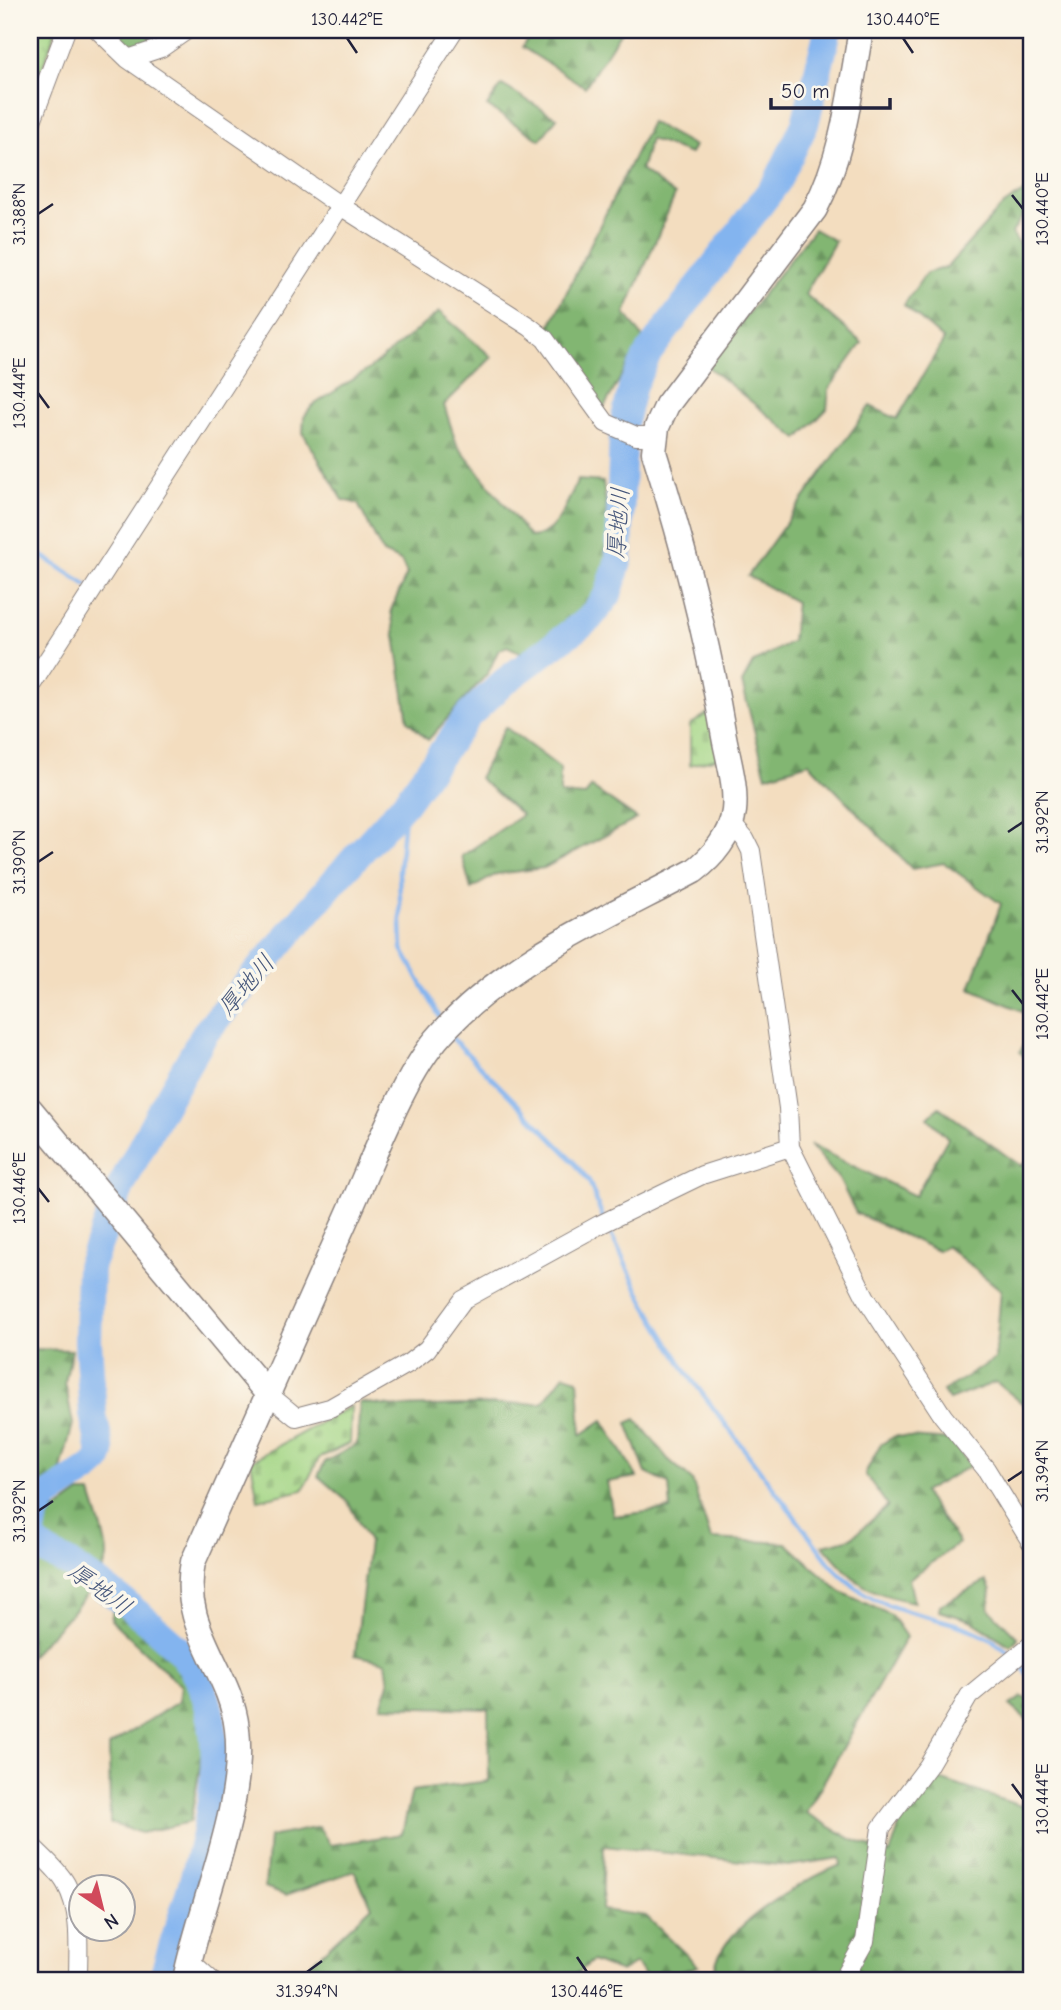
<svg xmlns="http://www.w3.org/2000/svg" width="1061" height="2010" viewBox="0 0 1061 2010" font-family="'Comic Neue','Klee One',sans-serif">
<style>
.grass{fill:url(#grass-tufts);stroke:#627c60;stroke-width:2}
.forest{fill:url(#forest-firs);stroke:#526c56;stroke-width:2}
.cemetery{fill:url(#cemetery-stones);stroke:#627c60;stroke-width:2}
.lines{fill:none;stroke-linecap:round;stroke-linejoin:round}
.stream{stroke:#83b4ef;stroke-width:4.5}
.river{stroke:#83b4ef;stroke-width:28}
.street-casing{stroke:#8a807d;stroke-width:20}
.secondary-casing{stroke:#8a807d;stroke-width:27}
.street{stroke:#fff;stroke-width:18}
.secondary{stroke:#fff;stroke-width:24}
.ticks{fill:none;stroke:#22223b;stroke-width:2.5}
.labels{text-anchor:middle;dominant-baseline:central;stroke-width:7;stroke-linejoin:round;paint-order:stroke}
.water-label{font-size:24px;font-style:italic;fill:#44557a;stroke:#fbf7ec}
.neatline{fill:none;stroke:#22223b;stroke-width:2.5}
.ticks-label{font-size:18px;text-anchor:middle;fill:#22223b}
</style>
<defs>
<pattern id="grass-tufts" width="24" height="20" patternUnits="userSpaceOnUse" patternTransform="scale(1.75)"><rect width="24" height="20" fill="#a3d584"/><path d="M3 7l-1-3M5 7V3M7 7l1-3M15 17l-1-3M17 17v-4M19 17l1-3" fill="none" stroke="#8cb773"/></pattern>
<pattern id="forest-firs" width="22" height="20" patternUnits="userSpaceOnUse" patternTransform="scale(1.75)"><rect width="22" height="20" fill="#82b672"/><path d="M5 1l3.5 6h-7zM16 11l3.5 6h-7z" fill="#6a945f"/></pattern>
<pattern id="cemetery-stones" width="16" height="16" patternUnits="userSpaceOnUse" patternTransform="scale(1.75)"><rect width="16" height="16" fill="#a3d584"/><path d="M2 7V4a2 2 0 0 1 4 0v3zM10 15v-3a2 2 0 0 1 4 0v3z" fill="#8cb773"/></pattern>
</defs>
<rect width="100%" height="100%" fill="#fbf7ec"/>
<filter id="ink" filterUnits="userSpaceOnUse"><feTurbulence type="fractalNoise" baseFrequency=".0143" numOctaves="2"/><feDisplacementMap in="SourceGraphic" scale="14" xChannelSelector="R" yChannelSelector="G"/><feConvolveMatrix kernelMatrix="1 2 1 2 8 2 1 2 1" color-interpolation-filters="sRGB"/></filter>
<filter id="wash" filterUnits="userSpaceOnUse"><feTurbulence type="fractalNoise" baseFrequency=".00686" numOctaves="4" result="noise"/><feDisplacementMap in="SourceGraphic" scale="28" xChannelSelector="R" yChannelSelector="G"/><feGaussianBlur stdDeviation="1.57" result="paint"/><feColorMatrix in="noise" values="0 0 0 0 0 0 0 0 0 0 0 0 0 0 0 0 0 1.4 0 .05"/><feComposite in="paint" operator="in"/></filter>
<g filter="url(#wash)">
<rect width="100%" height="100%" fill="#f3ddbf"/>
<path class="grass" d="M30,30H56L30,102Z"/>
<path class="forest" d="M109,30H171L131,50Z
M534,30H622L585,87L522,47Z
M502,85L557,118L540,140L487,106Z
M651,122L694,146L690,154L650,139L641,170L675,195L625,313L643,338L603,409L549,328Z
M1025,191L1031,194V202L1012,233L1031,261V1015L970,988L1001,904L944,863L912,869L809,763L766,776L742,683L753,663L792,641L796,602L748,576L870,406L897,419L944,340L904,305L926,273L947,267L1001,207Z
M814,229L835,241L805,294L862,343L829,389L827,409L798,439L707,366Z
M439,312L492,357L444,405L457,445L530,537C558,536 567,501 578,480L603,482C608,528 622,579 583,615C567,631 543,642 524,654L507,646L498,651L488,673L428,740L408,721L391,610L407,574L401,561L383,553L358,504L343,500L303,433L304,417L312,406L369,369Z
M505,727L560,768V794L585,796L591,787L637,819L544,868L497,874L471,889L462,856L522,815L479,778Z
M1031,1030V1064L1020,1052Z
M939,1107L1021,1166L1031,1157V1405L1028,1408L996,1382L949,1400L943,1391L995,1359L1001,1290L946,1246L938,1251L856,1213L839,1179L810,1145L915,1196L948,1138L928,1118Z
M30,1349L72,1350L65,1382L73,1424L60,1473L30,1502Z
M564,1375L578,1379L581,1435L603,1420L637,1477L607,1482L613,1516L671,1509L669,1484L646,1473L627,1423L636,1419L668,1459L692,1480L711,1539L786,1543L841,1592L891,1615L906,1637L806,1813L853,1840L890,1854L903,1814L936,1778L1021,1806L1031,1795V1980H715C707,1933 804,1879 841,1865L840,1858L788,1866L604,1846L602,1910L646,1916L698,1966L656,1980H647L636,1963L621,1972L592,1961L570,1980H293L372,1906L354,1871L286,1895L265,1887L269,1837L319,1827L330,1845L402,1834L412,1791L489,1781L488,1709L381,1706L389,1684L386,1662L355,1655L369,1542L348,1502L318,1476L325,1462L357,1444L360,1402L396,1407L542,1403Z
M895,1436L951,1440L970,1466L923,1492L959,1543L909,1579L914,1602C864,1593 856,1583 823,1545L851,1538L888,1506L865,1474L880,1445Z
M80,1493H91C95,1508 108,1542 107,1557C104,1583 49,1637 30,1656V1551L52,1513Z
M986,1581L991,1590L989,1609L1018,1638L1011,1646L970,1620L939,1611L940,1605Z
M113,1610C130,1616 142,1628 157,1640C223,1695 203,1747 190,1822L141,1833L110,1823L109,1746L179,1701L181,1686L111,1620Z
M1022,1697L1031,1701V1723L1010,1705Z"/>
<path class="cemetery" d="M708,713L720,757L690,765V725Z
M351,1406L350,1443L319,1458L303,1490L258,1500L251,1461Z"/>
<g class="lines">
<path class="stream" d="M30,548L87,585
M405,803L399,872L402,949L443,1023
M451,1037L568,1155L589,1181L603,1218
M607,1226L643,1300L687,1373L831,1565C845,1580 859,1592 878,1601C923,1621 976,1619 1012,1656
M30,1539L31,1538
M1018,1663L1031,1678"/>
<path class="river" d="M162,1980C190,1883 260,1726 171,1642C142,1615 107,1588 74,1567C54,1554 49,1558 31,1538L35,1516L46,1497L89,1469L98,1461L101,1453L93,1414L88,1342L90,1267L121,1186L158,1115L205,1033L336,879L405,803L468,716L504,682L589,619L608,595L619,559L623,426L633,385L649,352L777,182L805,124L828,30"/>
</g>
</g>
<g filter="url(#ink)">
<g class="lines">
<g class="street-casing">
<path id="street" d="M98,30L128,59L339,205L530,327L545,339L606,423L636,436H655
M128,59L161,48L187,30
M30,126L66,30
M30,687L454,30
M731,823L745,839L751,851L788,1108L790,1147L866,1298L943,1416L986,1469L1031,1542
M267,1393L296,1417L330,1408L409,1363L427,1349L463,1300L599,1225L702,1175L790,1147
M30,1844C41,1856 58,1869 66,1884C82,1913 78,1948 78,1980
M189,1960L211,1980
M843,1980L865,1941L881,1828L928,1766L969,1696L1031,1645"/>
</g>
<g class="secondary-casing">
<path id="secondary" d="M30,1109L267,1393
M185,1980C200,1904 246,1806 237,1729C230,1667 179,1630 193,1562C245,1444 298,1326 351,1208C373,1159 405,1073 441,1034C509,959 606,918 694,871C713,857 731,835 734,811C737,785 727,756 723,731C707,636 683,544 654,452L657,427L667,405L815,209C844,154 850,91 861,30"/>
</g>
<use href="#street" class="street"/>
<use href="#secondary" class="secondary"/>
</g>
</g>
<path class="ticks" d="M347,38L357,53M903,38L913,53M1012,195L1023,209M38,214L53,204M38,393L49,408M1008,832L1023,822M38,862L53,852M1012,990L1023,1004M38,1188L49,1202M1008,1481L1023,1471M38,1511L53,1501M1012,1784L1023,1799M577,1957L587,1972M307,1972L322,1961"/>
<g class="labels">
<g class="water-label">
<text transform="translate(618 523) rotate(-86)">厚地川</text>
<text transform="translate(246 985) rotate(-49)">厚地川</text>
<text transform="translate(100 1589) rotate(36)">厚地川</text>
</g>
</g>
<rect width="1061" height="2010" fill="none" stroke="#fbf7ec" stroke-width="77"/>
<g transform="translate(102 1908) rotate(145)"><circle r="33" fill="#fbf7ec" stroke="#a4a2a5" stroke-width="2"/>
<path d="M0-5L12 26L0 18L-12 26Z" fill="#d1495b"/>
<text y="-10" font-size="19" font-weight="bold" text-anchor="middle" fill="#22223b">N</text>
</g>
<path d="M771 98v10h119v-10" fill="none" stroke="#22223b" stroke-width="3.5"/>
<text x="781" y="98" font-size="21" fill="#22223b" stroke="#fbf7ec" stroke-width="5" paint-order="stroke">50 m</text>
<rect x="38" y="38" width="985" height="1934" class="neatline"/>
<g class="ticks-label">
<text x="347" y="25">130.442°E</text>
<text x="903" y="25">130.440°E</text>
<text transform="translate(1042 209) rotate(-90)" y="6">130.440°E</text>
<text transform="translate(19 214) rotate(-90)" y="6">31.388°N</text>
<text transform="translate(19 393) rotate(-90)" y="6">130.444°E</text>
<text transform="translate(1042 822) rotate(-90)" y="6">31.392°N</text>
<text transform="translate(19 862) rotate(-90)" y="6">31.390°N</text>
<text transform="translate(1042 1004) rotate(-90)" y="6">130.442°E</text>
<text transform="translate(19 1188) rotate(-90)" y="6">130.446°E</text>
<text transform="translate(1042 1471) rotate(-90)" y="6">31.394°N</text>
<text transform="translate(19 1511) rotate(-90)" y="6">31.392°N</text>
<text transform="translate(1042 1799) rotate(-90)" y="6">130.444°E</text>
<text x="307" y="1997">31.394°N</text>
<text x="587" y="1997">130.446°E</text>
</g>
</svg>
